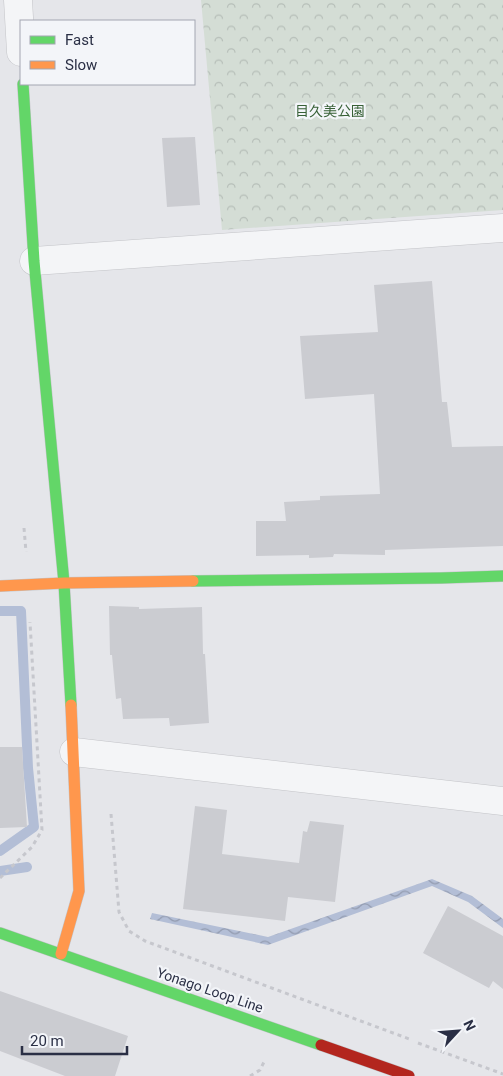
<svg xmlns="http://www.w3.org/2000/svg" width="503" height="1076" viewBox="0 0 503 1076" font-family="Roboto,'Noto Sans JP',sans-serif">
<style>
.forest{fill:url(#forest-crowns)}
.water{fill:url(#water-waves)}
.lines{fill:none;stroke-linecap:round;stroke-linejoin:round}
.stream{stroke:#b3bed6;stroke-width:10}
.building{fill:#cbccd1}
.street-casing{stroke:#c3c4c8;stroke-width:29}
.fast-casing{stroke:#c3c4c8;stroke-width:12}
.slow-casing{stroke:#c3c4c8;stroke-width:12}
.jam-casing{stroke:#c3c4c8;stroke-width:12}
.path{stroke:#c6c7cd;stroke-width:3;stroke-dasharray:4 4;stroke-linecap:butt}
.street{stroke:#f4f5f7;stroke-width:28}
.fast{stroke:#63d668;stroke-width:11}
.slow{stroke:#ff974d;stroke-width:11}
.jam{stroke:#b3261e;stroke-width:11}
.labels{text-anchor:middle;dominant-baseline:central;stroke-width:4.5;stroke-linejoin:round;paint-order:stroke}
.park-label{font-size:14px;fill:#386137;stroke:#f3f5f9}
.street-label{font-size:14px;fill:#2a2f45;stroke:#f3f5f9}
</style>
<defs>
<pattern id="forest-crowns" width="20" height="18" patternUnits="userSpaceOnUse" patternTransform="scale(1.25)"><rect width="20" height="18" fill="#d4ddd5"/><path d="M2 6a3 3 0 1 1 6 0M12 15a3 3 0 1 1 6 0" fill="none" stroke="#b6beb8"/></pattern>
<pattern id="water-waves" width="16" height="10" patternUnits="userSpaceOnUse" patternTransform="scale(1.25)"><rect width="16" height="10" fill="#b3bed6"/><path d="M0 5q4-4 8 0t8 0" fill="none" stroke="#929baf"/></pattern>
</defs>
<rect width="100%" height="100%" fill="#e5e6ea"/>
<path class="forest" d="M201,0H503V210L222,230Z"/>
<path class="water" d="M432,879L472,896L503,919V928L468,902L432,886L268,945L150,919L152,913L268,937Z"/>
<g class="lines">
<path class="stream" d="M0,611H21L28,768L34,827L0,851
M0,871L27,867"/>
</g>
<path class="building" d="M195,137L200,205L167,207L162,138Z
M432,281L442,402H447L452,447L503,446V546L385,550V555L334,554L333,557L309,558V555L256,556V521H286L284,502L320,500V496L380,494L374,394L305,399L300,336L378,332L374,285Z
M109,606L139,607V609L202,607L203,654H205L209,723L170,726L169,718L123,719L121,698L116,699L112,655H110Z
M0,747H22L27,827L0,828Z
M195,806L227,810L222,854L299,863L303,831L307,832L310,821L344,825L335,902L288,897L285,921L183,909Z
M448,906L503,936V989L493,981L489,988L423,953Z
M0,991L128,1036L115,1076H65L0,1051Z"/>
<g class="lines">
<g class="street-casing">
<path id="street" d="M18,0L21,52
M34,261L503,228
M74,752L503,801"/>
</g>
<g class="fast-casing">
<path id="fast" d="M23,84L34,261L64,583L71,705
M193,581L441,578L503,576
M0,933L321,1045"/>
</g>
<g class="slow-casing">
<path id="slow" d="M0,586L64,583L193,581
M61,954L79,891L71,705"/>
</g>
<g class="jam-casing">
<path id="jam" d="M321,1045L409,1076"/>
</g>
<path class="path" d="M24,528L26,552
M111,814L119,912L129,931L145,941L412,1040
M0,878L32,847L42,830L30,622
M418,1043L503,1074
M250,1076L260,1070L264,1062"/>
<use href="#street" class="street"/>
<use href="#fast" class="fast"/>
<use href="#slow" class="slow"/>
<use href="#jam" class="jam"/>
</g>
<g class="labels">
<g class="park-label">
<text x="330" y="111">目久美公園</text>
</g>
<g class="street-label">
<text transform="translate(210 990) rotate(19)">Yonago Loop Line</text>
</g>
</g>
<rect x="20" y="20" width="175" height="65" fill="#f3f5f9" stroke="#a3a6b1"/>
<rect x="30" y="36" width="25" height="8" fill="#63d668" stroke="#a3a6b1"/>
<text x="65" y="45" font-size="15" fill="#2a2f45">Fast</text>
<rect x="30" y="61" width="25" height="8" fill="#ff974d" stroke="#a3a6b1"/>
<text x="65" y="70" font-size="15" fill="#2a2f45">Slow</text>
<g transform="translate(458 1031) rotate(64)" stroke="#f3f5f9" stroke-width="4" paint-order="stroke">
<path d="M0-4L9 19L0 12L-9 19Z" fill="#2a2f45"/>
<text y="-8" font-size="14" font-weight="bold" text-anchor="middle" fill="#2a2f45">N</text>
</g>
<path d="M22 1046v8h105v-8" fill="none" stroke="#2a2f45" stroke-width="2.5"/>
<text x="30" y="1046" font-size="15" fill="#2a2f45" stroke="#f3f5f9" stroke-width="4" paint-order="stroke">20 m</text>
</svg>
